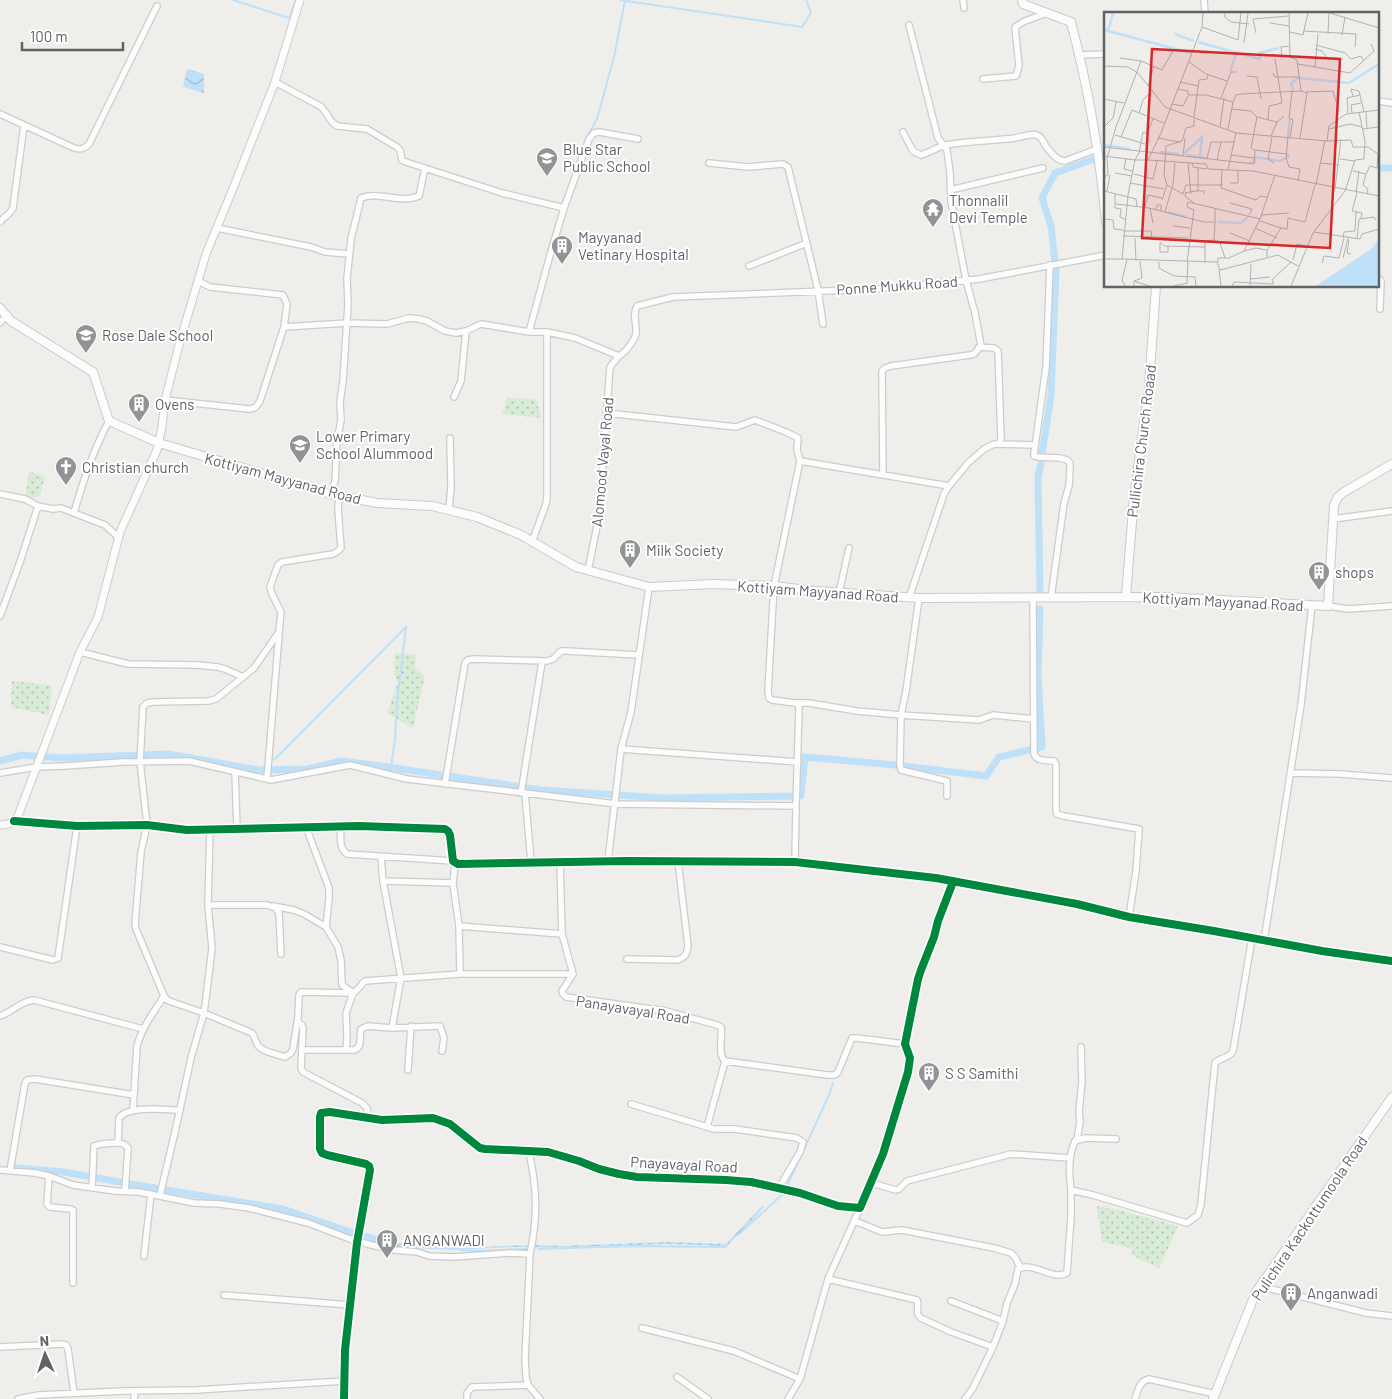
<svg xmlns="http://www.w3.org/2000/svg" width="1392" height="1399" viewBox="0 0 1392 1399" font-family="Barlow,sans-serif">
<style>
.park{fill:url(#park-dots)}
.water{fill:url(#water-waves)}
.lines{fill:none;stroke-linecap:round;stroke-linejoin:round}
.stream{stroke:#bfe0f9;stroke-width:2}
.canal{stroke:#bfe0f9;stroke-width:7}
.minor-casing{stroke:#cbcccc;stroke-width:8}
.tertiary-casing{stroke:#cbcccc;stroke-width:9}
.secondary-casing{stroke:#cacacb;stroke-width:10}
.minor{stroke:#fdfcfc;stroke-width:5.5}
.tertiary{stroke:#fdfcfc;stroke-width:7}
.secondary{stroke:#fdfcfc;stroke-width:8}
.cycleway-casing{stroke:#fff;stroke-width:11}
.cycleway{stroke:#00873e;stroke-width:8}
.labels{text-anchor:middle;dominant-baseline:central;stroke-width:4;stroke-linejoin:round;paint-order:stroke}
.poi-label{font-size:15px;fill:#5f6368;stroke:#fff;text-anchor:start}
.street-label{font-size:15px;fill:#5f6368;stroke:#fff}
.inset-river{fill:none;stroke:#bfe0f9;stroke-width:2.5}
.inset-road{fill:none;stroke:#b1b2b2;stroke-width:1}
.view{fill:#d62828;fill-opacity:0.15;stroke:#d62828;stroke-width:2.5}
.inset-edge{fill:none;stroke:#5f6368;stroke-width:2.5}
</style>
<defs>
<pattern id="park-dots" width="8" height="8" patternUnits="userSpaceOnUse" patternTransform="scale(1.25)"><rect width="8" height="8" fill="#d8ebd6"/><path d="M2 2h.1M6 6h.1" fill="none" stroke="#b2c2b1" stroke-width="1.8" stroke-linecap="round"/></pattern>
<pattern id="water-waves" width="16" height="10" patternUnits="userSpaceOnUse" patternTransform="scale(1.25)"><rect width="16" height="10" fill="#bfe0f9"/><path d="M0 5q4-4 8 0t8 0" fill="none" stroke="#9eb9cd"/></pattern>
</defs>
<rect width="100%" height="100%" fill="#efeeea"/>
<path class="park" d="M507,398L536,399L541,418L503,414Z
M29,472L45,476L40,496L25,499Z
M395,653L416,655L415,669L425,676L413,728L387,713L398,682L394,673Z
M12,681L52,685L49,715L11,707Z
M1097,1206L1118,1210L1178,1226L1159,1268L1133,1256L1131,1248L1102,1242Z"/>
<path class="water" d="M187,69L204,74V93L183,87Z
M762,1206L764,1207L758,1214L727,1246L669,1244L596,1246L576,1248L513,1247L453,1250L391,1247L378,1244L461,1248L530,1245L563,1246L667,1242L726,1244Z"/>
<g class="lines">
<path class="stream" d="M233,0L289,18L296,0
M620,0L802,27L811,13L806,0
M587,137L597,119L614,57L625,1
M270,762L278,756L406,627L397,702L395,739L391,768
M259,770L266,765
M788,1184L830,1093L833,1083
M738,1235L783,1194
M384,1242L424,1247
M538,1249L633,1246L725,1247L727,1245
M461,1250L482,1251L528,1249"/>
<path class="canal" d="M1103,155L1106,154
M1378,168H1392
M1042,454L1051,395L1056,271L1051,226L1042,198L1055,173L1094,159
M1040,592L1038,477L1041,463
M0,761L22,755L59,758L168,754L259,770L308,769L341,761L381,766L541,790L663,798L801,796L805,757L895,765L986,776L999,757L1042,747L1038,676L1040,609
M16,1168L63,1172L87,1176
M98,1178L120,1182
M131,1184L155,1188
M166,1190L283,1209L353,1233
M364,1236L384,1242"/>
<g class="minor-casing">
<path id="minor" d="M963,0L964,8
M1204,0L1205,14
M1080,55L1106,54
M983,79L1016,76L1019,66L1015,27L1025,21L1047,13
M275,82L320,106C328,112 328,121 337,126L367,129L397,147L400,150L402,160L406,162L502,193L564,208
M1378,101L1392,103
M0,114L74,148C80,150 84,149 89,144L157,6
M903,132L913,151L921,155C929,153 937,147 946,145C968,141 992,141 1015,138C1020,137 1033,133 1037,135C1044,138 1044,146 1049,150C1052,154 1056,158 1060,160L1065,161L1097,149
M709,163L748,167L783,164L788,167L818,290L823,324
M950,190L1043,168
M0,222C4,217 10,214 13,208L24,125
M217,228L311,247L325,252L349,254
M1050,265L1046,367L1034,454V456L1037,457L1060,458L1067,460L1070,463V468L1069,486L1064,503L1051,598
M749,266L807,243
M1378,278L1381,281L1380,309
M198,281L210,287L283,295L287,304L284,327L347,323L387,324L409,318L419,319L427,321L445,331L456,333L466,331L481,324L529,332H547L575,338L619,356C626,352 634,341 636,334C637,324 632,315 637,306L673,297L876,289L979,279L1106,255
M0,323L6,316
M529,332L550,255L564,208L589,139L594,133L599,132L638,139
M979,347L994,348L998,351L1001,439L999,444
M454,397L461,381L466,331
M165,400L249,409C255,409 257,406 260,401L284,327
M607,413L736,427L755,420L786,432L798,438L797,450L800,461L949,486
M883,475L882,371L885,368L891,366L970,355L974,354L981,346L975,313L966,280L951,201L950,173L947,150L938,138L909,25
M0,494L25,499L38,506L53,509L61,508L105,525L119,538
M331,494L335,481L337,442L341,420L340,402L343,381L348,305L347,279L351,239L361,198C379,191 400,204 419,196L425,168
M339,496L338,509L341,548L338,551L333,554L282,562L278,565L270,587L272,594L281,612L279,632L254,668L216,699L209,701L153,702L147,703L143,707L140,761L147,825L141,852L135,924L136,929L164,996L167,1000L172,1002L204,1013L252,1033C255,1037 255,1040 257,1044C261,1052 277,1054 285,1057L291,1053L293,1049L298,1017L299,995L301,992L353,993C359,990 360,985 365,981L460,974H573
M449,510L451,486L450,438
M74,513C83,481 93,450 109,421
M1333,519L1392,511
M532,542L546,504L547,497V332
M588,571L599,516L610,367L619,356
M839,593L849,548
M909,598L944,494L949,486L968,463L984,449L994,444L1035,445
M919,598L906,691L901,715L900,764L901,770L947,781V796
M1033,598L1034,754C1037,762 1046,760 1054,761L1056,764V810L1057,814L1064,816L1139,829L1136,871L1129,917
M1328,606L1348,609L1392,606
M0,616L20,562L38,506
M80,652L128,664L197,665L218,667L225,669L243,677
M796,703H809L857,711L901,715L979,720L993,715L1034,719
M621,749L798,762
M235,772L237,829
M0,773L36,767L65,766L123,762L189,761L271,780L350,765L407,779L616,804L796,806L799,708L798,705L795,703L772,700L769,698L768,691L774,586L800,461
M1291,773L1340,774L1392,778
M267,779L279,634
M445,784L465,663L468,660L473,659L547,661L553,659L561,651H566L639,655
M521,793L542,662
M525,793L531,862
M341,826C341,835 338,848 347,854L453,861
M306,827L329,888V899L326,927L338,947L341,960L342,985L353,993L346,1013L347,1037L346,1050
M381,857L383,881L401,978L392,1028
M608,861L621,749L631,712L649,587
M560,862L562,934L573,974L562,991L563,994L566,997L666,1011L717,1025L721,1027C723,1037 717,1054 725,1061L827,1075H835L838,1072L852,1038H857L905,1044
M795,862L796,806
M455,863L453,883L459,926L460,974
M383,881L453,883
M208,905H267L276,908L279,913L281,954
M273,906L294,910L304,914L326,927
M459,926L562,934
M1264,941L1301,705L1312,605
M0,947L53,960L58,958L77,826
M627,959L677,960C685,958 687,954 688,946L678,861
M0,1016C12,1012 21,1001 34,1000L143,1029
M298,1021V1023L302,1025L303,1028L301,1068L303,1072L362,1103L367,1108L368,1117
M302,1050H354C363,1047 359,1037 361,1029L368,1026L392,1028L440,1026L444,1038L442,1051
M408,1070L411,1026
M631,1104L714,1129H735L797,1138L803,1142L800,1152L779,1188
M133,1110L137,1046C142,1027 154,1012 164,996
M707,1127L725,1061
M1077,1140L1080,1122L1079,1112L1082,1081L1081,1047
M118,1143L119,1118C128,1105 165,1110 179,1110
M0,1170L35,1173L49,1176L73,1185L115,1191L139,1192L194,1203L220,1204L249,1208L308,1223L350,1239L371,1245L395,1250L417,1252L429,1256L453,1257L510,1253L530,1254C538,1217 537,1188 529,1152
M10,1171L25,1083L27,1080L35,1079L134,1095
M49,1176L47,1204L50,1207L70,1209L73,1210V1283
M871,1183L896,1190L899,1189L907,1181L1011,1154L1070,1158
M92,1188L94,1146C99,1144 120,1141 125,1145C126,1146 127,1147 128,1148L125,1191
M1071,1190C1069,1173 1068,1157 1075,1141L1085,1138L1116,1139
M160,1195L175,1132L191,1058L204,1013L207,990L212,948L208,905L210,829
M855,1221L882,1232L902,1230L994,1248L1011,1253L1015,1257L1020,1267
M530,1254L525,1359L526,1377L528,1385L540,1399
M144,1256L151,1194
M828,1279L917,1300C920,1307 914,1313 921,1318L951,1332L993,1347
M1260,1286L1366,1313L1392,1316
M224,1295L350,1305
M951,1301L1003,1321
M642,1328L734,1351L800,1379
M0,1347L62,1344L66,1345L68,1349L74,1393
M677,1377L708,1399
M18,1399L39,1395L123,1391L196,1390L344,1381
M134,1399L135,1391
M344,1399L345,1350L357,1243L370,1170L369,1166L366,1164L327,1155L322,1153L320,1149V1117L321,1113L330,1112L382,1120L433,1118L450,1124L480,1148L485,1149L548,1152L579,1161L599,1169L619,1174L637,1177L726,1180L751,1182L800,1193L838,1206L860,1208L883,1154L908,1072L910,1058L905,1044L918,979L921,970L934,937L938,921L953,882
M467,1399V1393L472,1387L528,1385
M788,1399L800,1379L828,1279L860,1208
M965,1399L973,1388L993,1347L1003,1321L1007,1303L1015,1284L1018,1269C1034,1261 1052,1281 1067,1273L1071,1216V1190L1093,1195L1187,1223L1198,1215L1201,1204L1215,1063C1220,1057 1229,1059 1233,1051L1252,938
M1135,1399C1138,1391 1139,1381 1149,1379L1215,1394"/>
</g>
<g class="tertiary-casing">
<path id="tertiary" d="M14,821L77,826L147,825L187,830L359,826L445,829L448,831L450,835L453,861L458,864L627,861L795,862L936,878L1077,904L1129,917L1214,931L1322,951L1392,961
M0,825C8,825 13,823 18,816L80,652L98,617L120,532L157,450L162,427L165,400L179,345L206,254L232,191L275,82L300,0"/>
</g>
<g class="secondary-casing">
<path id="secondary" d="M1022,0L1023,4L1071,22C1088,87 1100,155 1106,222
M0,308L11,321L93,372L109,421L116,424L159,443L331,494L377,503L432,506L477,517L521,535L576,567L649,587L713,584L774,586L816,591L919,598L1167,597L1328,606L1334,505L1338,497L1344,492L1392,464
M1126,596L1134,497L1149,387L1156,286
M1213,1399L1256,1292L1392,1097"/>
</g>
<use href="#minor" class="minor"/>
<use href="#tertiary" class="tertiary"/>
<use href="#secondary" class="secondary"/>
<g class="cycleway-casing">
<path id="cycleway" d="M14,821L77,826L147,825L187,830L359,826L445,829L448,831L450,835L453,861L458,864L627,861L795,862L936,878L1077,904L1129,917L1214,931L1322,951L1392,961
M344,1399L345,1350L357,1243L370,1170L369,1166L366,1164L327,1155L322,1153L320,1149V1117L321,1113L330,1112L382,1120L433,1118L450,1124L480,1148L485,1149L548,1152L579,1161L599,1169L619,1174L637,1177L726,1180L751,1182L800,1193L838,1206L860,1208L883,1154L908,1072L910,1058L905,1044L918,979L921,970L934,937L938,921L953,882"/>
</g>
<use href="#cycleway" class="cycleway"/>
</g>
<defs>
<g id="school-pin" transform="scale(1.125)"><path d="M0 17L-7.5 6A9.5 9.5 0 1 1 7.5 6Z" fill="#919496" stroke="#fff"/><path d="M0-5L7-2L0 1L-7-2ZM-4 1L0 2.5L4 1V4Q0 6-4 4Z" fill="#fff"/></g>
<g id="temple-pin" transform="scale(1.125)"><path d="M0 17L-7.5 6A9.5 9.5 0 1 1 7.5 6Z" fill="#919496" stroke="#fff"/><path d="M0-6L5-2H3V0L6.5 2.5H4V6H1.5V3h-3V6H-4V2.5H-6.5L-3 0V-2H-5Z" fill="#fff"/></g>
<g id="building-pin" transform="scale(1.125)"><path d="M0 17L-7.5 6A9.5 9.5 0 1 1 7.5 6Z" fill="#919496" stroke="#fff"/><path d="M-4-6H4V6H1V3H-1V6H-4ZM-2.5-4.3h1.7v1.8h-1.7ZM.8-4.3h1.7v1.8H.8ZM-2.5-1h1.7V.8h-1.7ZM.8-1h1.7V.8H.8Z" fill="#fff"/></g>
<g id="church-pin" transform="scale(1.125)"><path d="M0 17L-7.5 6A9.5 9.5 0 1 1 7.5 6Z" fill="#919496" stroke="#fff"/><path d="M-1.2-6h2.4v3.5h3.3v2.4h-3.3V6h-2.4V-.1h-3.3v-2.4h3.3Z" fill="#fff"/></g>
</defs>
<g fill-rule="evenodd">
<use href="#school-pin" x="547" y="158"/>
<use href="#temple-pin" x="933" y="209"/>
<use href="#building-pin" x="562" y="246"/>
<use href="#school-pin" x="86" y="335"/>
<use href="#building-pin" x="139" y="404"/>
<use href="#school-pin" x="300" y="445"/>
<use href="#church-pin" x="66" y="467"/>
<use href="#building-pin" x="630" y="550"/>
<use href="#building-pin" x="1319" y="572"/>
<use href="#building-pin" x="929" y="1073"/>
<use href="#building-pin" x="387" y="1240"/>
<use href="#building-pin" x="1291" y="1293"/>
</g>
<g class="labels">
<g class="poi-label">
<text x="563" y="149">Blue Star<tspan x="563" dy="17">Public School</tspan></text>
<text x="949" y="200">Thonnalil<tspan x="949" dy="17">Devi Temple</tspan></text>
<text x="578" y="237">Mayyanad<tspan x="578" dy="17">Vetinary Hospital</tspan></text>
<text x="102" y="335">Rose Dale School</text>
<text x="155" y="404">Ovens</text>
<text x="316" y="436">Lower Primary<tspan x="316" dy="17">School Alummood</tspan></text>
<text x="82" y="467">Christian church</text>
<text x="646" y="550">Milk Society</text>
<text x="1335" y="572">shops</text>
<text x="945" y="1073">S S Samithi</text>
<text x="403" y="1240">ANGANWADI</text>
<text x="1307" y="1293">Anganwadi</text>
</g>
<g class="street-label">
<text transform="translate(897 285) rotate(-4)">Ponne Mukku Road</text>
<text transform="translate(1141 441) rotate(-83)">Pullichira Church Roaad</text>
<text transform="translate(602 462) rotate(-85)">Alomood Vayal Road</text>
<text transform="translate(283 478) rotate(15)">Kottiyam Mayyanad Road</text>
<text transform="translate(818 591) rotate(4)">Kottiyam Mayyanad Road</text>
<text transform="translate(1223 601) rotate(3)">Kottiyam Mayyanad Road</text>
<text transform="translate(633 1009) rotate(9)">Panayavayal Road</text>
<text transform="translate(684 1164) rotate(3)">Pnayavayal Road</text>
<text transform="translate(1309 1218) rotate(-56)">Pulichira Kackottumoola Road</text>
</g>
</g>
<g transform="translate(1104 12)">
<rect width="275" height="275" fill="#efeeea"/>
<path d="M275,227V274H212L267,237Z" fill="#bfe0f9"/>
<path class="inset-river" d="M0,18L87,41M4,19L9,1M71,22L90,29M94,30L156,47V41L175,36M126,60L132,42M196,66L245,71L275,52M189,80L187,71L195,66M184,125L186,107M0,133L26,137M56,140L75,142M80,142L98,125L96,144M83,143L104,146M145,150H151V145L176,149L184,145V141M64,200L82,205M113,210L137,211L144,205"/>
<path class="inset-road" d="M99,1L98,15L57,121L44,148H31L24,183L18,247L113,250L116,258L174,243L194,254M121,1V5L127,10L145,12M185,1L186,45L193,48L197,79L203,81L196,126M226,1L275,16M166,11L185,14M98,15L134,28L137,1M199,19L252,22L251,35M186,20L199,23L204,1M152,21L149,7L184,4M224,22L225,1M238,23L241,5M140,31L144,1M212,33L241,41L247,47L257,44L259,48M211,37L218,39L223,46M178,45L177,35L185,34M16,46L37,49M85,50L102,62L123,69M194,52L246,61L270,39L267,32M0,54L24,55L34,61L61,95L132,121L223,129L225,114L242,102L275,98M211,55L214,22M169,61L171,65H195M143,64L153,65L157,87M76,70L94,74M44,74L50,54M73,77L84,79V83H102L129,90L132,83L137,82L197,79M202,80L229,79L232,89M249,84L247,77L255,79L260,100M117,86L127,60H133M0,87L20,91M68,92L79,94L84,84M127,97L147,99L153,105L173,110M262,100L263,117M35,101L39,88L47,80M244,101L243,86L256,83M248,101L247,93L257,91M90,105L95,68L103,67L104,63M90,107V114L82,116L78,129L62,134L60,163L63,173L79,182L82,173H119M164,108L165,94L178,91L171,47M116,114L120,86M0,115L9,106L12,90M124,117L129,90M225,117L246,112L258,115M258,117L275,115M11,123L41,132M167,124L173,110L180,104M17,125L28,98L60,111M168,125L164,147L170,151M184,125L182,146L185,155L196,157L194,169M186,125L189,108L185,106L188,80M54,126L76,130M223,129L247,128L249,135H264L274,142L273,156L266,154L262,162L249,159M0,135L150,152L151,139L147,136L153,105M151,138L183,142M35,141L39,120L43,122L49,107M127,143L150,146M0,144L31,148L35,141M79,144L81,126M22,146L20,157L29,159M103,146L107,130H130M236,147L251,149M44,148L102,152L104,157L149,159L275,184M113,148L117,130M84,151L87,182M88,151L89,155L103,157M217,151L235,153M94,156V179M118,158L117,176L152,188L156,184L163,185M124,158L132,121M11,161L28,164M30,162L49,167L53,149M262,162L259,173L264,177L263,182M0,165L4,163L3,146L12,115L37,49L58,58L69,39M26,171L60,177M126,171H134V158M212,173L221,128M231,177L237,127M0,179L32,187L33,195M3,179L6,163M82,180L81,184L90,191M11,181V196L17,197L16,205L21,207M81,181L91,179H100V182M252,181L255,159M253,181L248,199L258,201L257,207M58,188L63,173M126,191L148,197L145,203M12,192L45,196L100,210H111V197M41,195L44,183L58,186M46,196L49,211M52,198L53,193H57V199M61,200L69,172L71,151M157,203L185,201M0,207L9,208L10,217L19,218M156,209L177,216M111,210L110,228L116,231L121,246M69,214L86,216M151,216L173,226M19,219H47L48,226M210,220L256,227L258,222L275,217M126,221L146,229M19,224L84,226M31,226L32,249M239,226L240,220L251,219L252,200M253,227L255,207L270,205L272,208M245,228L243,241L247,242M56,230L60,234L101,235M56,230V240H64V234M140,239L152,236L162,238M163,245V238L177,216L183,217L184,206L201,210L211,173M239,246L244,226M0,247H18M189,248L193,232L203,234M55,250V256L70,264L91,265L92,274M83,250L90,198L83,195L84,190L156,207L171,163M114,250V246H125L140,239L156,207M101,251V229L110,228M218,251L220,244L235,246L240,226M115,257L117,274M146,267L166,265M30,269L38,266L36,249M21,274L18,268L23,248M30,274V269L45,274M70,274L83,271L84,250M128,274L130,270L169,272V267L187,250M146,274L147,252M187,274L209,221L241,179L251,148L260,147L261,129L255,100"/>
<path class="view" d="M48,37L236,47L226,236L38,226Z"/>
<rect width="275" height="275" class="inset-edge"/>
</g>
<g transform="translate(45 1354) rotate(357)" stroke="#ffffff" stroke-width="4" paint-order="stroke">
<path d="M0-4L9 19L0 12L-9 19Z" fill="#5f6368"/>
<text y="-8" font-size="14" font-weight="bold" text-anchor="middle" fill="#5f6368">N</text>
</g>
<path d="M22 42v8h101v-8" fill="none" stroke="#5f6368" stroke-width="2.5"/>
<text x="30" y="42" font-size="15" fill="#5f6368" stroke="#ffffff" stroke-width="4" paint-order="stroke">100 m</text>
</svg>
